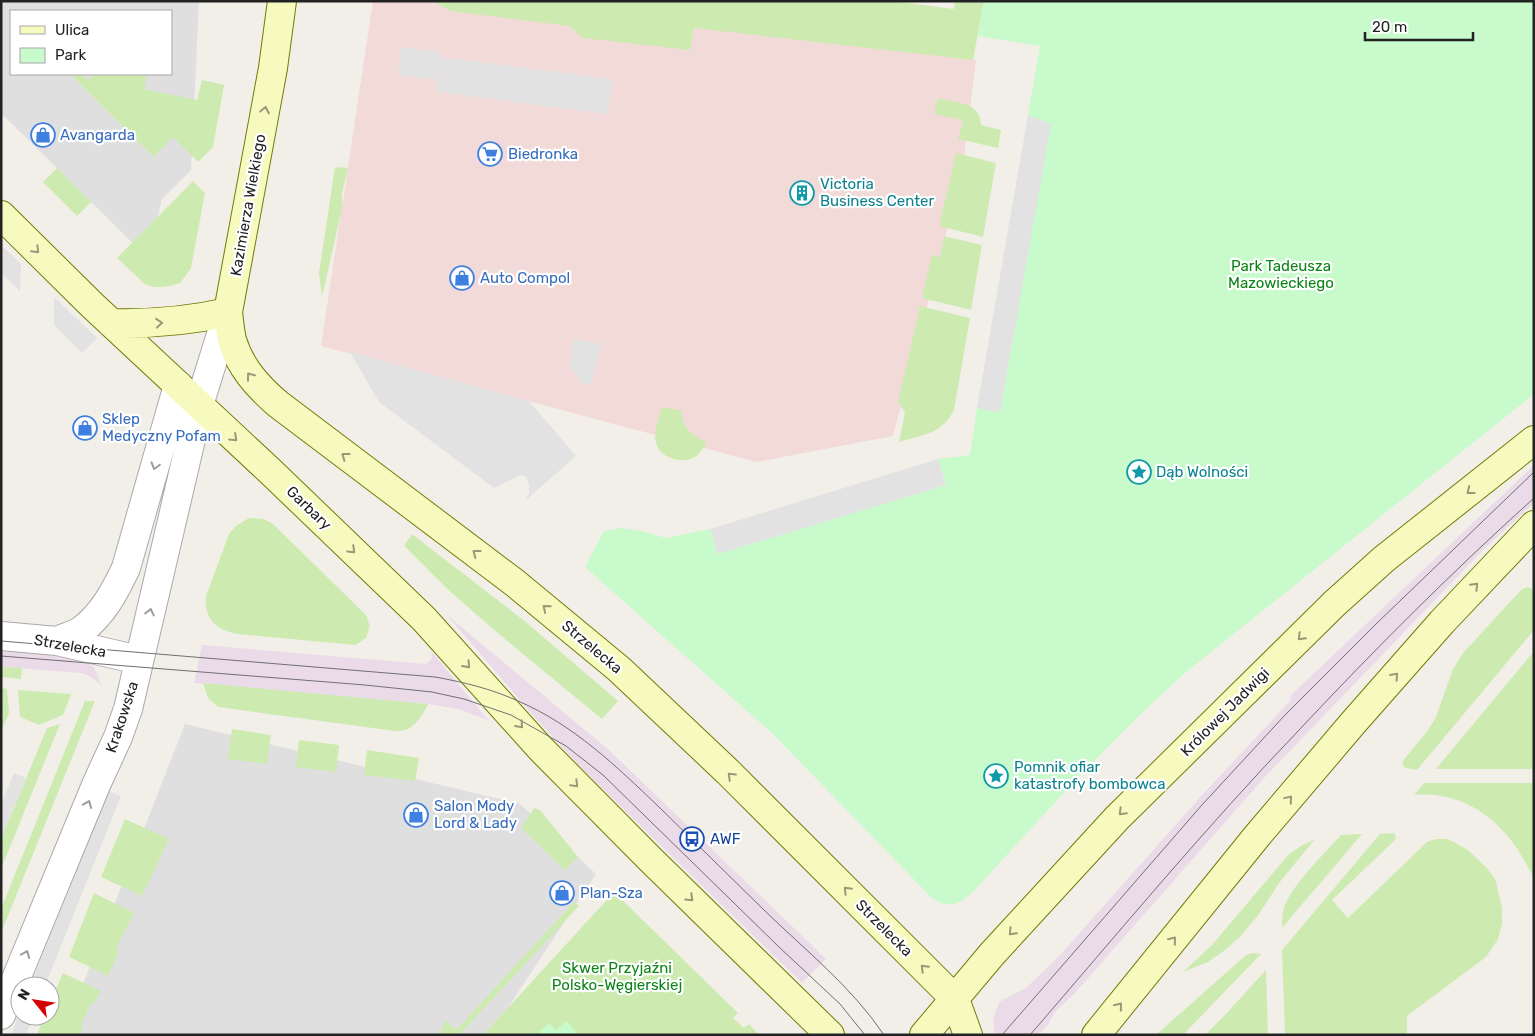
<svg xmlns="http://www.w3.org/2000/svg" width="1535" height="1036" viewBox="0 0 1535 1036" font-family="Rubik,sans-serif">
<style>
.residential{fill:#e0dfdf;fill-rule:evenodd}
.commercial{fill:#f2dad9}
.industrial{fill:#ebdbe8}
.grass{fill:#cdebb0}
.park{fill:#c8facc}
.parking{fill:#e2e2e2}
.lines{fill:none;stroke-linecap:round;stroke-linejoin:round}
.street-casing{stroke:#a9a9a9;stroke-width:30}
.secondary-casing{stroke:#707d05;stroke-width:30}
.street{stroke:#fff;stroke-width:28}
.secondary{stroke:#f7fabf;stroke-width:28}
.tram{stroke:#707070;stroke-width:1}
.oneway{stroke:#979978}
.oneway2{stroke:#9c9c9c}
.labels{text-anchor:middle;dominant-baseline:central;stroke-width:4.5;stroke-linejoin:round;paint-order:stroke}
.shop-label{font-size:15px;fill:#366cbe;stroke:#fff;text-anchor:start}
.culture-label{font-size:15px;fill:#0d838f;stroke:#fff;text-anchor:start}
.street-label{font-size:15px;fill:#222;stroke:#fff}
.park-label{font-size:15px;fill:#0c8416;stroke:#fff}
.transit-label{font-size:15px;fill:#164399;stroke:#fff;text-anchor:start}
</style>
<rect width="100%" height="100%" fill="#f2efe9"/>
<path class="residential" d="M1,1H199L191,170L162,199L148,258L1,113ZM11,11H171V74H11Z
M185,724L520,804L596,874L490,1035H63Z"/>
<path class="commercial" d="M373,1H469L976,60L962,173L893,436L757,462L321,346Z"/>
<path class="industrial" d="M1534,465V503L1486,547L1263,779L1075,993L1055,1012L1049,1023L1039,1035H995L993,1019L999,1002L1026,988L1060,955L1203,794L1290,701L1291,695Z
M447,615L609,750L826,959L802,983L577,764L531,713Z
M202,645L425,664L430,661L432,657L431,651L488,720L458,709L428,704L194,683Z
M1,649L67,654L85,660L95,669L102,686L93,678L82,673L1,667Z"/>
<path class="grass" d="M432,1H892L954,9L955,1H984L973,60L694,28L690,50L583,38L569,26L450,11Z
M70,74H81L88,80L94,74H147L144,89L197,100L202,80L224,85L213,147L198,162L173,137L154,157Z
M938,98C956,103 981,102 981,125L1001,130L998,148L958,139L963,120L934,114Z
M956,153L996,163L983,237L939,226Z
M335,167L348,168L342,193V209L322,297L319,273Z
M57,168L91,202L77,216L43,182Z
M193,181L205,193L191,268L180,283L171,286L161,287H154L145,284L117,258Z
M944,236L982,245L971,310L922,298L932,255L940,257Z
M920,306L970,318L954,410C941,435 924,434 899,442L905,412L898,402Z
M662,407L681,410C682,426 691,437 707,442C704,447 700,454 695,457C683,464 663,459 657,446C652,435 659,418 662,407Z
M249,518L264,519L273,524L366,615L370,626L366,638L355,645L237,634C216,629 204,620 206,596L229,534L236,526Z
M412,534L527,623L618,701L602,719C555,680 507,642 461,601C441,584 423,564 404,546Z
M1528,587L1534,590V630L1417,770L1405,768L1402,762L1428,730L1436,717L1453,669L1464,652L1522,589Z
M1534,651V769H1436Z
M1,667L22,668L21,679L1,677Z
M203,683L428,704C421,718 413,732 395,731L218,707L208,698Z
M1,688L7,689L9,713L1,732Z
M18,690L71,694L63,715L39,725L20,717Z
M85,701H95L1,933V909Z
M60,724L1,869V839L47,728Z
M232,729L271,735L267,764L228,759Z
M299,740L339,745L336,772L296,767Z
M367,750L419,758L415,781L364,775Z
M1424,783H1534V880C1513,830 1472,790 1414,795Z
M534,808L540,810L578,857L565,870L521,828Z
M125,819L169,839L142,896L101,877Z
M1394,833L1396,836L1395,840L1332,900L1348,918L1427,842L1436,839H1448L1468,850L1487,868L1495,879L1497,886L1502,908V924L1498,939L1486,957L1407,1016V1035H1285L1282,950L1380,834Z
M1362,834L1282,928C1282,918 1282,910 1287,901C1298,879 1324,854 1341,835Z
M1315,839L1279,883L1259,914L1241,936L1225,950L1208,962L1183,972L1212,945L1288,855L1301,846Z
M614,892L738,1013L733,1018L744,1028L749,1024L759,1035H483Z
M94,893L134,913L117,947L119,952L108,976L69,957Z
M574,902L579,906L459,1035H439L445,1020L456,1030Z
M1253,953L1261,954L1183,1035H1156L1246,955Z
M1266,970L1268,1035H1205L1224,1016Z
M63,973L101,991L95,1002L91,1004L81,1025L83,1030L81,1035H37L44,1016H50V1003Z"/>
<path class="park" d="M984,1H1534V394L1186,672L1147,708L1082,773L972,893C957,905 949,909 932,898L772,733L585,567L604,531L621,528L642,531L666,538L710,529L718,554L946,485L938,459L970,455L977,408L1000,412L1050,124L1028,115L1040,46L978,36Z
M566,1021L579,1035H536L549,1023L556,1030Z"/>
<path class="parking" d="M401,47L441,52L440,57L613,79L608,114L436,92L440,58L436,80L398,75Z
M1028,115L1051,124L1000,412L977,408Z
M1,245L21,264L20,291L1,273Z
M54,297L97,338L82,353L54,325Z
M574,339L601,344L591,385L582,384L569,365Z
M350,352L529,401L576,456L525,501L529,493V485L526,476L521,475L494,488L379,402Z
M938,459L946,485L718,554L710,529Z
M14,773L26,778L1,839V805Z
M109,791L121,796L45,986H30Z
M20,1011V1016H33L26,1035H11Z"/>
<g class="lines">
<g class="street-casing">
<path id="street" d="M1,636L57,641L139,660
M57,641C65,637 75,635 82,630C103,614 115,591 126,568L178,385
M1,1015L96,785L118,737L128,709L199,405L228,312"/>
</g>
<g class="secondary-casing">
<path id="secondary" d="M282,1L273,68L228,312C229,321 230,331 232,340C240,367 257,386 278,404L515,583L619,669L728,772L955,999L968,1035
M1,215L92,305L270,471L424,619L541,749L651,860L830,1035
M111,323C151,324 189,321 228,312
M924,1035L992,954L1117,818L1335,603L1384,559L1534,440
M1096,1035L1257,836L1353,723L1442,622L1534,525"/>
</g>
<use href="#street" class="street"/>
<use href="#secondary" class="secondary"/>
<path class="tram" d="M1,641L435,677C463,682 492,689 518,701C574,725 616,766 659,807C694,841 729,876 764,910C805,950 852,987 884,1035
M1,656L365,685L432,692L464,699L511,715L566,746L603,775L779,947L840,1004L865,1035
M1002,1035L1201,806L1285,715L1376,624L1534,472
M1030,1035C1119,932 1206,827 1300,729C1375,649 1453,571 1534,498"/>
</g>
<defs><path id="oneway-chevron" d="M-2-3.5L2.5 0L-2 3.5" fill="none" stroke-width="1.6" stroke-linecap="round" stroke-linejoin="round" transform="scale(1.25)"/></defs>
<g class="oneway">
<use href="#oneway-chevron" transform="translate(265 110) rotate(-79)"/>
<use href="#oneway-chevron" transform="translate(36 250) rotate(45)"/>
<use href="#oneway-chevron" transform="translate(159 323) rotate(-5)"/>
<use href="#oneway-chevron" transform="translate(250 376) rotate(-127)"/>
<use href="#oneway-chevron" transform="translate(234 438) rotate(43)"/>
<use href="#oneway-chevron" transform="translate(345 456) rotate(-143)"/>
<use href="#oneway-chevron" transform="translate(1470 491) rotate(142)"/>
<use href="#oneway-chevron" transform="translate(352 550) rotate(44)"/>
<use href="#oneway-chevron" transform="translate(476 553) rotate(-143)"/>
<use href="#oneway-chevron" transform="translate(1475 586) rotate(-46)"/>
<use href="#oneway-chevron" transform="translate(546 608) rotate(-141)"/>
<use href="#oneway-chevron" transform="translate(1301 637) rotate(135)"/>
<use href="#oneway-chevron" transform="translate(467 665) rotate(48)"/>
<use href="#oneway-chevron" transform="translate(1395 676) rotate(-48)"/>
<use href="#oneway-chevron" transform="translate(520 725) rotate(48)"/>
<use href="#oneway-chevron" transform="translate(731 776) rotate(-136)"/>
<use href="#oneway-chevron" transform="translate(575 784) rotate(45)"/>
<use href="#oneway-chevron" transform="translate(1289 799) rotate(-50)"/>
<use href="#oneway-chevron" transform="translate(1122 812) rotate(135)"/>
<use href="#oneway-chevron" transform="translate(847 890) rotate(-134)"/>
<use href="#oneway-chevron" transform="translate(690 898) rotate(44)"/>
<use href="#oneway-chevron" transform="translate(1012 932) rotate(133)"/>
<use href="#oneway-chevron" transform="translate(1173 940) rotate(-51)"/>
<use href="#oneway-chevron" transform="translate(924 968) rotate(-135)"/>
<use href="#oneway-chevron" transform="translate(1119 1006) rotate(-51)"/>
</g>
<g class="oneway2">
<use href="#oneway-chevron" transform="translate(155 466) rotate(106)"/>
<use href="#oneway-chevron" transform="translate(150 612) rotate(-77)"/>
<use href="#oneway-chevron" transform="translate(88 804) rotate(-68)"/>
<use href="#oneway-chevron" transform="translate(26 954) rotate(-68)"/>
</g>
<defs>
<g id="shop-ring" transform="scale(1.25)"><circle r="9.5" fill="#fff" stroke="#3f7fe0" stroke-width="1.5"/><path d="M-5-2.5h2.3a2.7 3.5 0 0 1 5.4 0H5L5.5 6h-11ZM-1.5-2.5h3a1.5 2.3 0 0 0-3 0Z" fill="#3f7fe0"/></g>
<g id="supermarket-ring" transform="scale(1.25)"><circle r="9.5" fill="#fff" stroke="#3f7fe0" stroke-width="1.5"/><path d="M-6-5.5h2.5l.6 2H6L4.5 2H-2.5L-4.4-4H-6ZM-1.5 3.2a1.3 1.3 0 1 0 .1 0ZM3 3.2a1.3 1.3 0 1 0 .1 0Z" fill="#3f7fe0"/></g>
<g id="building-ring" transform="scale(1.25)"><circle r="9.5" fill="#fff" stroke="#0f9aa8" stroke-width="1.5"/><path d="M-4-6H4V6H1V3H-1V6H-4ZM-2.5-4.3h1.7v1.8h-1.7ZM.8-4.3h1.7v1.8H.8ZM-2.5-1h1.7V.8h-1.7ZM.8-1h1.7V.8H.8Z" fill="#0f9aa8"/></g>
<g id="sight-ring" transform="scale(1.25)"><circle r="9.5" fill="#fff" stroke="#0f9aa8" stroke-width="1.5"/><path d="M0-6L1.8-2.2L6-1.7L2.9 1.2L3.7 5.4L0 3.3L-3.7 5.4L-2.9 1.2L-6-1.7L-1.8-2.2Z" fill="#0f9aa8"/></g>
<g id="bus-ring" transform="scale(1.25)"><circle r="9.5" fill="#fff" stroke="#1a4fb4" stroke-width="1.5"/><path d="M-5-6H5V4H4V6H2V4H-2V6H-4V4H-5ZM-3.5-4V0h7V-4ZM-3.5 1.2v1.5H-2V1.2ZM2 1.2v1.5H3.5V1.2Z" fill="#1a4fb4"/></g>
</defs>
<g fill-rule="evenodd">
<use href="#shop-ring" x="43" y="135"/>
<use href="#supermarket-ring" x="490" y="154"/>
<use href="#building-ring" x="802" y="193"/>
<use href="#shop-ring" x="462" y="278"/>
<use href="#shop-ring" x="85" y="428"/>
<use href="#sight-ring" x="1139" y="472"/>
<use href="#sight-ring" x="996" y="776"/>
<use href="#shop-ring" x="416" y="815"/>
<use href="#bus-ring" x="692" y="839"/>
<use href="#shop-ring" x="562" y="893"/>
</g>
<g class="labels">
<g class="shop-label">
<text x="60" y="135">Avangarda</text>
<text x="508" y="154">Biedronka</text>
<text x="480" y="278">Auto Compol</text>
<text x="102" y="419">Sklep<tspan x="102" dy="17">Medyczny Pofam</tspan></text>
<text x="434" y="806">Salon Mody<tspan x="434" dy="17">Lord &amp; Lady</tspan></text>
<text x="580" y="893">Plan-Sza</text>
</g>
<g class="culture-label">
<text x="820" y="184">Victoria<tspan x="820" dy="17">Business Center</tspan></text>
<text x="1156" y="472">Dąb Wolności</text>
<text x="1014" y="767">Pomnik ofiar<tspan x="1014" dy="17">katastrofy bombowca</tspan></text>
</g>
<g class="street-label">
<text transform="translate(248 205) rotate(-80)">Kazimierza Wielkiego</text>
<text transform="translate(309 508) rotate(44)">Garbary</text>
<text transform="translate(70 646) rotate(10)">Strzelecka</text>
<text transform="translate(592 647) rotate(40)">Strzelecka</text>
<text transform="translate(1225 712) rotate(-45)">Królowej Jadwigi</text>
<text transform="translate(122 717) rotate(-72)">Krakowska</text>
<text transform="translate(884 928) rotate(45)">Strzelecka</text>
</g>
<g class="park-label">
<text x="1281" y="266">Park Tadeusza<tspan x="1281" dy="17">Mazowieckiego</tspan></text>
<text x="617" y="968">Skwer Przyjaźni<tspan x="617" dy="17">Polsko-Węgierskiej</tspan></text>
</g>
<g class="transit-label">
<text x="710" y="839">AWF</text>
</g>
</g>
<rect width="1535" height="1036" fill="none" stroke="#222222" stroke-width="5"/>
<rect x="10" y="10" width="162" height="65" fill="#ffffff" stroke="#a7a7a7"/>
<rect x="20" y="26" width="25" height="8" fill="#f7fabf" stroke="#a7a7a7"/>
<text x="55" y="35" font-size="15" fill="#222222">Ulica</text>
<rect x="20" y="48" width="25" height="15" fill="#c8facc" stroke="#a7a7a7"/>
<text x="55" y="60" font-size="15" fill="#222222">Park</text>
<g transform="translate(35 1001) rotate(300)"><circle r="24" fill="#ffffff" stroke="#a7a7a7"/>
<path d="M0-4L9 19L0 12L-9 19Z" fill="#d40000"/>
<text y="-8" font-size="14" font-weight="bold" text-anchor="middle" fill="#222222">N</text>
</g>
<path d="M1365 32v8h108v-8" fill="none" stroke="#222222" stroke-width="2.5"/>
<text x="1372" y="32" font-size="15" fill="#222222" stroke="#ffffff" stroke-width="4" paint-order="stroke">20 m</text>
</svg>
